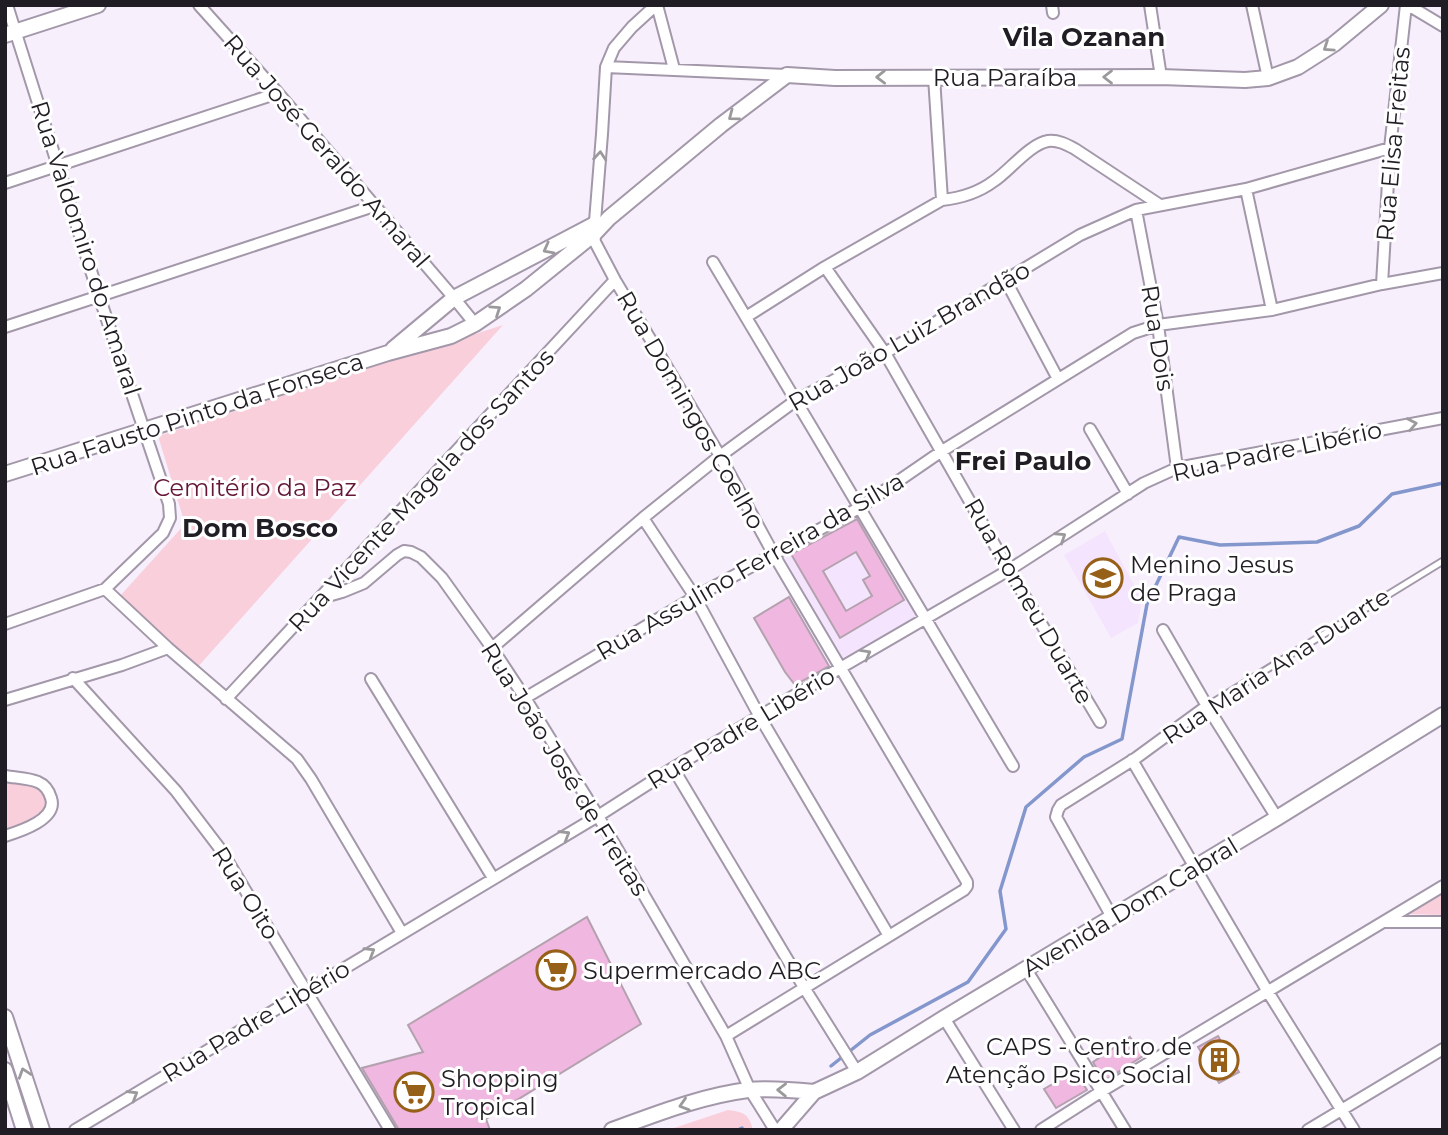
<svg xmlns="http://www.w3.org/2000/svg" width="1448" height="1135" viewBox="0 0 1448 1135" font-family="Montserrat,sans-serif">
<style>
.built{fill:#f4e4fd}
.green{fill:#f9cfdb}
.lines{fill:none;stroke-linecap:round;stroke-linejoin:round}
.stream{stroke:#8397cd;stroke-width:3.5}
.building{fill:#f0b7e0;stroke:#b3a1ae;stroke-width:2;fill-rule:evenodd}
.lane-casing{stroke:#a398a9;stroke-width:9}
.street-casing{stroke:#a398a9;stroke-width:14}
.secondary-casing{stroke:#a398a9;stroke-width:18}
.lane{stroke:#fff;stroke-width:5}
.street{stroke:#fff;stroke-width:10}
.secondary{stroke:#fff;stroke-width:14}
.oneway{stroke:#9b999c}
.labels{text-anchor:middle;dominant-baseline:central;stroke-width:6;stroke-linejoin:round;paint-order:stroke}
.street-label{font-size:24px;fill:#211d24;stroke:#fff}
.park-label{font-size:24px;fill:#641637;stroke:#fff}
.poi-label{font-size:24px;fill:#211d24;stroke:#fff;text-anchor:start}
.neighbourhood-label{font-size:26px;font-weight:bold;fill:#211d24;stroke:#fff}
</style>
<rect width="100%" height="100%" fill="#f8effd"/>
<path class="built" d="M856,513L916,616L843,658L783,555Z
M1105,531L1142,600L1138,623L1111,638L1064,555Z"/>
<path class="green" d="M503,325L196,669L120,596L185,524L158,436Z
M5,777L33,781L48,792L46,813L5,835Z
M1443,893V915L1404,914Z
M728,1110C744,1112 749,1114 753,1130H668Z"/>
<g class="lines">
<path class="stream" d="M831,1066L870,1035L968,982L1006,929L1000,891L1026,807L1084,757L1122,739L1147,604L1179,537L1220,545L1317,542L1359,526L1392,494L1443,483
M738,1130L742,1128"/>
</g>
<path class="building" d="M857,519L904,600L840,638L791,554ZM856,552L870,576L863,580L872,596L846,611L823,571Z
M789,597L829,666L795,685L785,672L754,618Z
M587,917L641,1024L486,1119L490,1130H399L362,1068L423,1052L408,1025Z
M1218,1036L1239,1072L1219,1083L1198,1047Z
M1130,1037L1143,1056L1104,1081L1093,1062Z
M1075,1071L1087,1090L1056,1108L1044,1089Z"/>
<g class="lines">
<g class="lane-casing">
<path id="lane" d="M1207,706L1443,561"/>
</g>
<g class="street-casing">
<path id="street" d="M199,5L278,93L454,298L475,324
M656,5L632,27L614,48L606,67L602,134L594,234L595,242L615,280L720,456L774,555L967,882V886L964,890L726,1036
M657,5L674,69
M1052,5L1053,13
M1150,5L1161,77
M1252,5L1268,78
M1408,5L1443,26
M606,67L787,75
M934,77L942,200
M5,183L278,93
M1246,189L1272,310
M1136,210L1158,325L1177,468
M713,262C813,430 914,597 1013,766
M825,267L885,353L1009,570L1100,722
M1006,281L1058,379
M1382,284L1390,148L1406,5
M746,317L825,267L942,200C962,198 978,193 994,181C1009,171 1030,144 1048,141C1058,140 1066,144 1075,149L1160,205
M5,327L374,206
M1090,429L1128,494
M643,518L695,597L760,717L889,936
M105,589L168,648L297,759L311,779L402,933
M321,598L342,592L364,583L397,555L404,551L411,552L421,557L442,578L492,648L525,698L598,816L726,1036L750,1090L775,1130
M5,624L105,589L163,533L170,518L169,504L99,296L7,5
M1163,630L1207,706L1277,818
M492,648L643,518L720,456L795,401L885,353L1080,235L1136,210L1246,189L1390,148
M73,678L176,791L221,850L390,1130
M371,679L493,878
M525,698L695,597L859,508L942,451L1133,333L1158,325L1272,310L1382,284L1443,273
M226,699L615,280
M5,700L122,665L168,648
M1132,760L1268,992L1354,1130
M673,768L805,989L857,1072
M5,776C16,778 28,778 38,782C45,785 49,791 51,798C58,819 21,831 5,836
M1112,917L1056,817L1058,810L1061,805L1136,758L1207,706
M1385,922H1443
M1026,969L1125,1130
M944,1018L1014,1130
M75,1130L598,816L673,768L842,667L1009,570L1144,483L1177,468L1443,418
M1041,1130L1102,1091L1443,886
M1308,1130L1443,1049"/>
</g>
<g class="secondary-casing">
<path id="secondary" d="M5,35L98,5
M393,349L454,298L595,224
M5,474L388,353L451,336L475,324L526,289L594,234L609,218L721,125L787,75L835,78L1161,77L1245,80L1268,78L1298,67L1334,44L1381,5
M5,1017L42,1130
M5,1070L24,1130
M612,1130C656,1114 701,1096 748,1090C770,1088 793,1090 814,1092
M781,1130L814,1092L857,1072L944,1018L1277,818L1443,715"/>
</g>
<use href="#lane" class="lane"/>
<use href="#street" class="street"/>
<use href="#secondary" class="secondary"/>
</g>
<defs><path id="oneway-chevron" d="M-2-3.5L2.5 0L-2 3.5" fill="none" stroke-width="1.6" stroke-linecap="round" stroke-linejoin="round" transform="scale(1.75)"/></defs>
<g class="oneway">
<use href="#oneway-chevron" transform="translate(1328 47) rotate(146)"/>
<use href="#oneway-chevron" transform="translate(881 77) rotate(179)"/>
<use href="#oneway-chevron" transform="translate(1108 77) rotate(-180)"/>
<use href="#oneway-chevron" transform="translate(733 116) rotate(143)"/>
<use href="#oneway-chevron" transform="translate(600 156) rotate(-85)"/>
<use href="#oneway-chevron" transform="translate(548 249) rotate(152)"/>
<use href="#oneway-chevron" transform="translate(496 310) rotate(-34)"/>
<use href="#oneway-chevron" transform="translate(1412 424) rotate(-11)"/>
<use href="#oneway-chevron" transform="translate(1061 537) rotate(-33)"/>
<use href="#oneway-chevron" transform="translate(866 654) rotate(-29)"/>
<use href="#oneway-chevron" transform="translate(565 835) rotate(-31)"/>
<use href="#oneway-chevron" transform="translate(370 952) rotate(-31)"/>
<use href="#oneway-chevron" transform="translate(24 1073) rotate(-108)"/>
<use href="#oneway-chevron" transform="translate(782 1090) rotate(-179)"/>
<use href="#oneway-chevron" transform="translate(133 1095) rotate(-31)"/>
<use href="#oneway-chevron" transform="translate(684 1105) rotate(163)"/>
</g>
<defs>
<g id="school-ring" transform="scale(2.0125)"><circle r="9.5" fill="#fff" stroke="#976019" stroke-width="1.5"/><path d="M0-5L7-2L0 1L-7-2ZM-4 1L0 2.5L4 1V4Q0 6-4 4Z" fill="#976019"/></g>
<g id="supermarket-ring" transform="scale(2.0125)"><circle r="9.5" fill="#fff" stroke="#976019" stroke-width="1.5"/><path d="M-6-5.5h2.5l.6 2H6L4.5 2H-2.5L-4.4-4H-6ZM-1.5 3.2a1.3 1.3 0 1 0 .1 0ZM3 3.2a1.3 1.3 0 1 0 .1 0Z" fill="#976019"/></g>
<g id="building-ring" transform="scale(2.0125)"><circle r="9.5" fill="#fff" stroke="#976019" stroke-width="1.5"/><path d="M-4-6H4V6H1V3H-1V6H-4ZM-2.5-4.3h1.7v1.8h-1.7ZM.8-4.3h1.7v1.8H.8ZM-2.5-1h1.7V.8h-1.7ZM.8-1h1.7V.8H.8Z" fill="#976019"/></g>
</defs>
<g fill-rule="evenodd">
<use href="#school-ring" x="1103" y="578"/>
<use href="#supermarket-ring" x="556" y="970"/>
<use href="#building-ring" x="1219" y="1060"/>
<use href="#supermarket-ring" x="414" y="1092"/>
</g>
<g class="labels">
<g class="street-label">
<text x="1005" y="77">Rua Paraíba</text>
<text transform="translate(1393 144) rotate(-85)">Rua Elisa Freitas</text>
<text transform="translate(327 151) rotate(49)">Rua José Geraldo Amaral</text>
<text transform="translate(86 248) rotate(72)">Rua Valdomiro do Amaral</text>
<text transform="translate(909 336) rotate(-30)">Rua João Luiz Brandão</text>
<text transform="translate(1158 338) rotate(81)">Rua Dois</text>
<text transform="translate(691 410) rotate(60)">Rua Domingos Coelho</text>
<text transform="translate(197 414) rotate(-18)">Rua Fausto Pinto da Fonseca</text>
<text transform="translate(1277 451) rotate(-12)">Rua Padre Libério</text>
<text transform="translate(421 490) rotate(-47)">Rua Vicente Magela dos Santos</text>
<text transform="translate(750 566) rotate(-30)">Rua Assulino Ferreira da Silva</text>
<text transform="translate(1029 601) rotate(60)">Rua Romeu Duarte</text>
<text transform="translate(1276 666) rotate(-33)">Rua Maria Ana Duarte</text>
<text transform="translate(741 728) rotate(-31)">Rua Padre Libério</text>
<text transform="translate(565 769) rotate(58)">Rua João José de Freitas</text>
<text transform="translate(246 893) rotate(58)">Rua Oito</text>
<text transform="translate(1130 907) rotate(-31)">Avenida Dom Cabral</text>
<text transform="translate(256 1021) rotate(-31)">Rua Padre Libério</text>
</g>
<g class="park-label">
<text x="255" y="487">Cemitério da Paz</text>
</g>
<g class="poi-label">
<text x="1130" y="564">Menino Jesus<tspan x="1130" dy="28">de Praga</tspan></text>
<text x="583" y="970">Supermercado ABC</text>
<text x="1192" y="1046" text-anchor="end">CAPS - Centro de<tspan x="1192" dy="28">Atenção Psico Social</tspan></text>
<text x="441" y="1078">Shopping<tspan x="441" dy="28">Tropical</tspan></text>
</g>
<g class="neighbourhood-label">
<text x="1084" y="37">Vila Ozanan</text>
<text x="1023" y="461">Frei Paulo</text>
<text x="260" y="528">Dom Bosco</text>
</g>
</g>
<rect width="1448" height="1135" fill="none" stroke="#211d24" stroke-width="14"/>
</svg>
